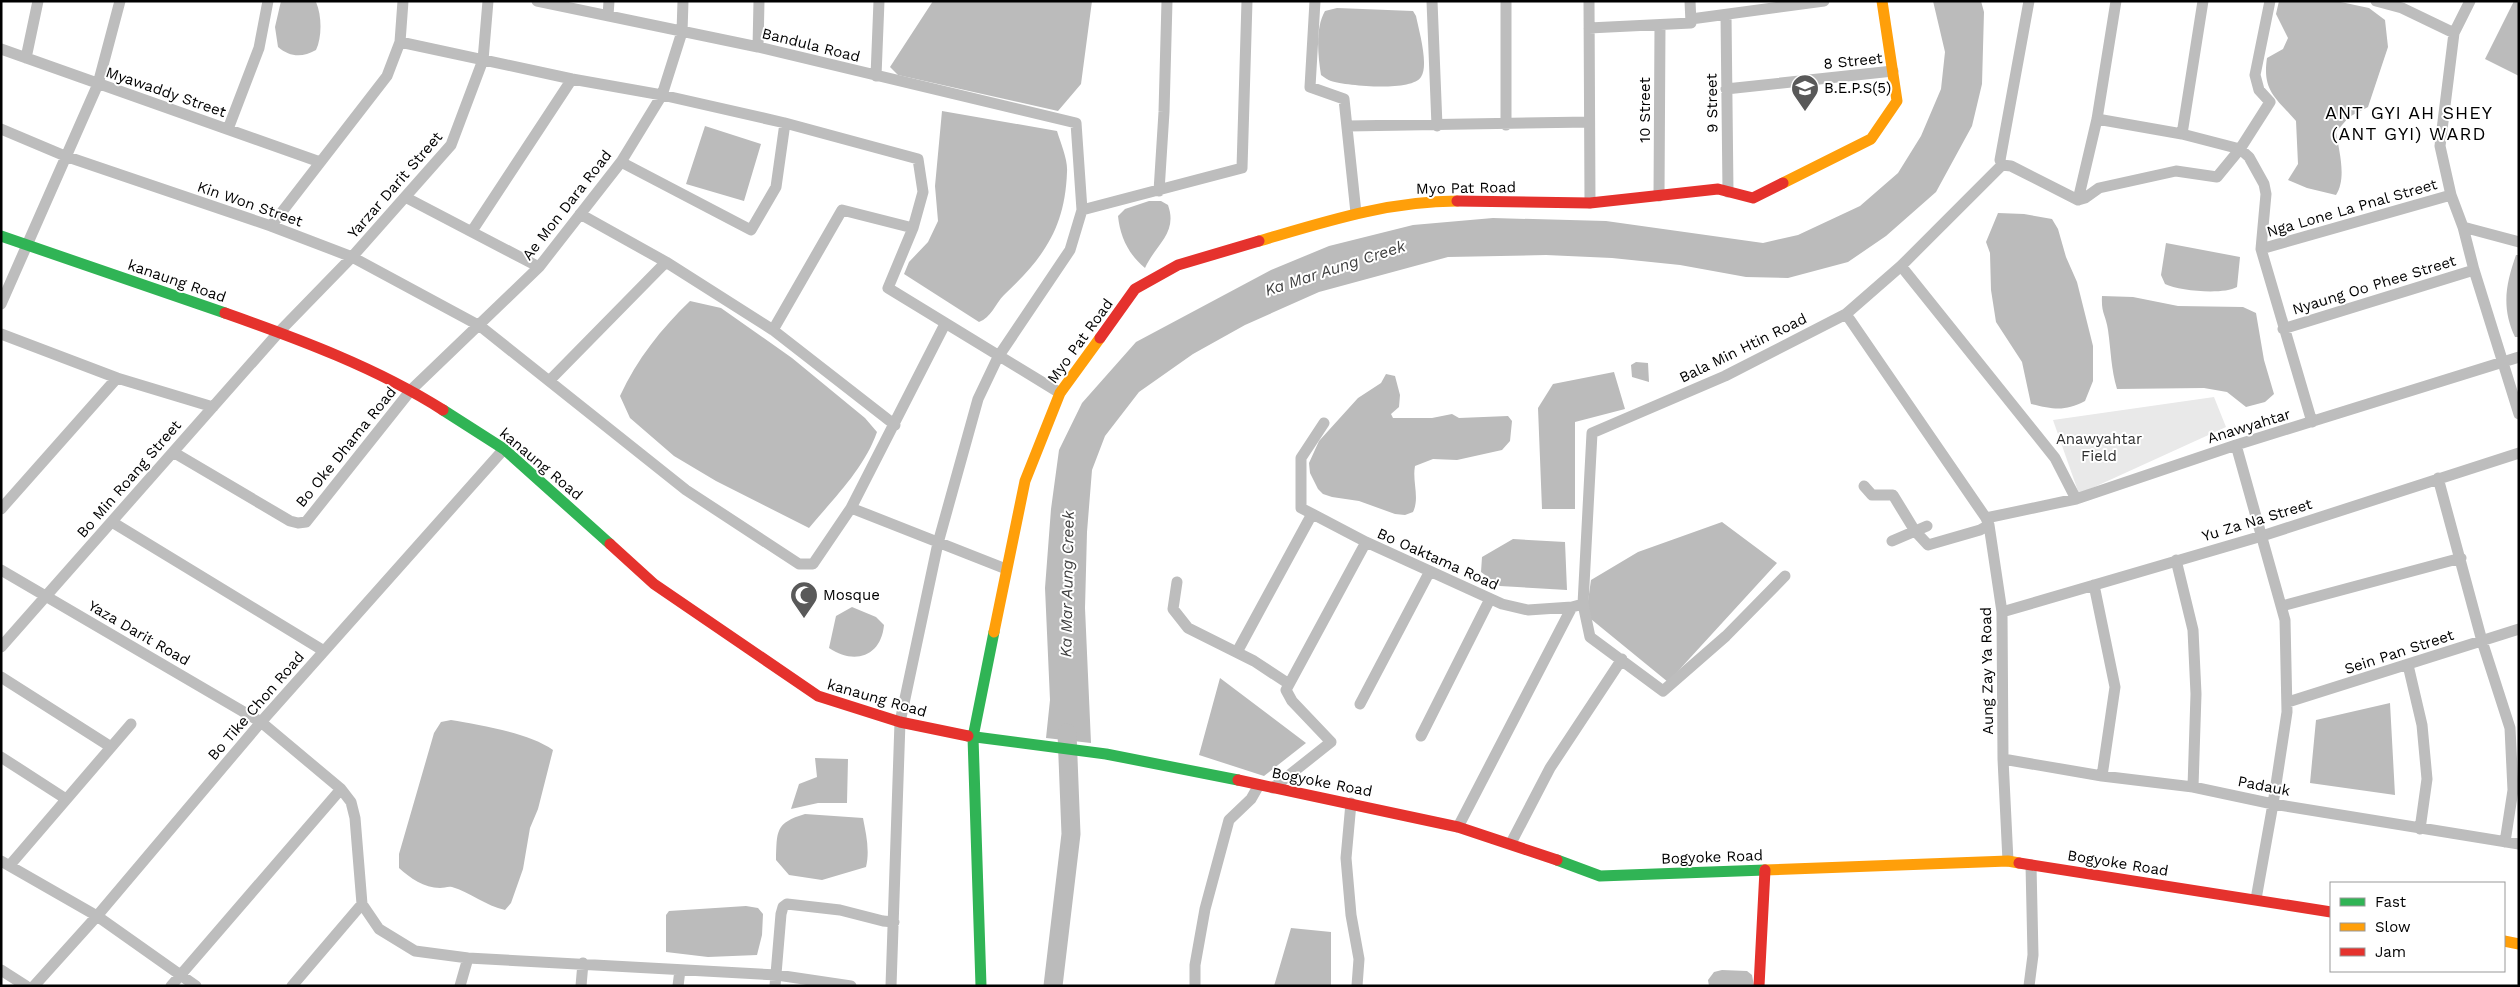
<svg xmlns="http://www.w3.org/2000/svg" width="2520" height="987" viewBox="0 0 2520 987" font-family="'Work Sans',sans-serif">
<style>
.green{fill:#e9e9e9}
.water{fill:#bbb}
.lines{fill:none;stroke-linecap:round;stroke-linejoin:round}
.river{stroke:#bbb;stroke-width:19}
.street{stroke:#bdbdbd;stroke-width:11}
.fast{stroke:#30b455;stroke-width:11}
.slow{stroke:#ff9f0a;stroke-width:11}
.jam{stroke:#e5322d;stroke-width:11}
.labels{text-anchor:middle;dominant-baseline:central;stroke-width:4;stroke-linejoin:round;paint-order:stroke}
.street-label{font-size:15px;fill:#000;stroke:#fff}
.poi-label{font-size:15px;fill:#000;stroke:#fff;text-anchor:start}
.park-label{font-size:15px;fill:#2e2e2e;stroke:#fff}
.water-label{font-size:16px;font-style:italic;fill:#3f3f3f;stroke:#fff}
.quarter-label{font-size:18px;letter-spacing:1px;fill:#000;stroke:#fff}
</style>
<rect width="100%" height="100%" fill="#fff"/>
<path class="green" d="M2214,397L2226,427L2079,494L2053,420Z"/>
<path class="water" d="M281,1L316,2C322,16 322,37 316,50C302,58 290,57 278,47L275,27Z
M933,1H1092L1081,84L1058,111L898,75L890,67Z
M1933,1H1981L1984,12L1982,84L1972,126L1936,192L1886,236L1848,262L1788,278L1746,277L1680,265L1612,258L1546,255L1448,257L1319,292L1245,325L1193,354L1139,392L1105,436L1092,470L1087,532L1085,608L1091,743L1046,738L1050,700L1045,588L1051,509L1059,450L1082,403L1136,342L1271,270L1329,246L1413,225L1493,218L1606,221L1763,243L1798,235L1860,206L1898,173L1921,136L1941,89L1945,52Z
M2279,1H2336L2369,8L2385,20L2388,47L2368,107L2349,117L2336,132C2339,151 2347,178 2336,195L2307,188L2288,180L2298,164L2296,121C2276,98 2262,91 2267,58L2283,49L2288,38L2276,14Z
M2514,1H2519V76L2485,59Z
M1337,8L1413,11L1416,16C1419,31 1429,65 1421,77C1412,92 1347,86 1331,81C1328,80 1324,77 1321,75C1318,56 1315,28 1325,11Z
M942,111L1057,131C1061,144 1068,160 1067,172C1065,229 1043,258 1004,295C995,304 991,318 979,322L904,274L909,262L928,242L938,221L935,186Z
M705,126L761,144L744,201L686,184Z
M1149,201H1161L1168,205C1178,233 1156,244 1145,268C1129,255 1120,237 1118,216L1125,209Z
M1998,213L2024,214L2052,219L2058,229L2066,257L2077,282L2093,346V381L2085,401C2064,412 2053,409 2031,404L2022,362L1996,322L1991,290L1990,253L1986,242Z
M2166,243L2240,257L2237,287C2223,295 2179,291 2165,284L2161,275Z
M2516,255H2519V337H2515C2501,307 2506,284 2516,255Z
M2102,296L2133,297L2178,306L2243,307L2256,313L2264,360L2274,394L2265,402L2246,407L2227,392L2204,388L2117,389C2111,369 2111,351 2108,330C2106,315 2101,314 2102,296Z
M690,301L721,308L792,358L865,418L877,432C864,469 834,498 809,528L716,481L674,456L630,418L620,396C637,359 661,329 690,301Z
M1636,362L1648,363L1649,382L1632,377L1631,365Z
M1614,372L1625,409L1575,422V509H1542L1538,408L1553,384Z
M1386,374L1395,376L1400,395L1399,407L1391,414L1393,418H1432L1452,414L1459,418L1508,416L1512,421L1510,441L1502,450L1457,460L1433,459L1415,466C1412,481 1420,498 1413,512L1405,515L1395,514L1359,501L1332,497L1323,494L1318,489L1310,473L1309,463L1319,441L1358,398L1381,383Z
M1722,522L1777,563L1668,682L1586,615L1591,580L1638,552Z
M1513,539L1565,542L1567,590L1500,586L1481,572L1482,557Z
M852,607L876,617L884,625C881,657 854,665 829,648L836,616Z
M1220,678L1306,743L1264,776L1199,755Z
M2390,703L2395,795L2310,783L2316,720Z
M451,720C480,725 529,733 553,750L538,809L530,828L523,869L511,903L505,910C486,906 470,892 452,887C448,886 444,888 440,888C424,888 410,878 399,868V854L434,733L441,722Z
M815,758L848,759L847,803H818L791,809L799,784L817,777Z
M805,814L863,818C866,834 870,850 866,867L822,880L789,875L776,860C777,831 775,823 805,814Z
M746,906L758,908L763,914L762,935L757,955L708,957L666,952V915L669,911Z
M1291,928L1331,932V986H1274Z
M1722,970L1747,971L1752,975L1754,986H1709L1708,980L1714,972Z"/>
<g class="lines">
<path class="river" d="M1053,986L1071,834L1067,733"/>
<path class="street" d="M537,1L758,47L1076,123L1082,210L1070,250L998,357L978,399L938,543L900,722L891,986
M1315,1L1310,87L1344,99L1356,213
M1432,1L1437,126
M1506,1V125
M1589,1L1590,203
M2029,1L2000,160L2002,165L2011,166L2078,200L2085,198L2099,188L2176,171L2217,177L2240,149L2270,102L2259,90L2255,75L2270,1
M2376,1L2402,8L2454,33
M2470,1L2454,33L2440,146L2451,195L2463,227L2474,270L2519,414
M1726,15L1728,192
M608,16L609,1
M1691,19L1824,1
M1589,28L1691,23L1690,1
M400,42L572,79L662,95L785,123L918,159L923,192L913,228L888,288L1060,393
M758,47L759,1
M1,49L320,162
M26,58L38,1
M876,76L879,1
M1726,89L1893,71
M2097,119L2182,134L2240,149L2249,157L2264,184L2266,194L2261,249L2312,422
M1348,126L1589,122
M1,129L65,156L271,226L352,257L480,326L686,490L799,564H813L851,508L945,324
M228,129L259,48L268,1
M2182,134L2203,1
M621,162L751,230L776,187L785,123
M1159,191L1164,112L1167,1
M1659,196L1660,25
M405,197L539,267
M2078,200L2097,119L2116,1
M1082,210L1242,168L1247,1
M580,214L666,262L773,330L895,425
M271,226L387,76L400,42L403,1
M2463,227L2519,242
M472,231L572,79
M2261,249L2451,195
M1901,266L2055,458L2076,499
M1,304L98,84L120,1
M1846,314L1986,518L1989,525L2002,612L2003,759L2008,861
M2283,329L2474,270
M773,330L842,210L913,228
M1,334L117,378L213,407
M550,380L666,262
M1324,423L1301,458V508L1366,542
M2236,445L2285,620L2287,712L2273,804L2256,899
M173,452L290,521L298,523L306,522L411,390L539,267L621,162L662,95L682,32L683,1
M2438,478L2482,641L2510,728L2513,790L2505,842
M1864,486L1872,495H1893L1915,531L1928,545L1980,530L1989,525
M851,508L1006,569
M1,509L117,378
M1986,518L2076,499L2236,445L2519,357
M112,522L324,651
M1892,541L1927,526
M2176,560L2193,630L2196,694L2193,787
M1,570L261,722L341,789L351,802L355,818L362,904L379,929L415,951L468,958L777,975L851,986
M1177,582L1173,609L1188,628L1254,661L1289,684
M2094,585L2115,687L2102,776
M1583,604L1590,637L1663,691L1726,636L1785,576
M2282,606L2461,558
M2002,612L2262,536L2519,453
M1,647L279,332L352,257L451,145L483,60L488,1
M1237,652L1312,514
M2408,665L2422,725L2427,779L2420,829
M1,677L111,747
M2288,702L2519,629
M1360,704L1430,571
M1421,736L1490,599
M1,757L66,799
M2003,759L2102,776L2193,787L2273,804L2519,844
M1273,788L1331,742L1292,701L1286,690L1366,542L1502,604L1528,610L1572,607L1583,604L1592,433L1725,376L1846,314L1901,266L2002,165
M1351,803L1346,858L1351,915L1359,959L1357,986
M1458,827L1572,607
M1511,843L1550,768L1622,659
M1,861L97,916L196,986
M10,865L131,724
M1,970L26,986
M34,986L97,916L261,722L504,449
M171,986L341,789
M292,986L362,904
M460,986L468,958
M581,986L583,963
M678,986L680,970
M775,986L781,914L783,907L787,904L840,910L883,921L894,922
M1195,986V965L1205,909L1229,820L1251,799L1259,785
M2029,986L2033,955L2031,865"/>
<path class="fast" d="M1,236L225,313
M443,410L504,449L610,544
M968,736L1106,754L1238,780
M1557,860L1600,876L1765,870
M981,986L973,737L994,632"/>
<path class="slow" d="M1783,183L1871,139L1897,101L1882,1
M1259,241C1324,222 1388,201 1457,201
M994,632L1025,481L1060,393L1100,338
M1765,870L2008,861L2019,863
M2504,941L2519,944"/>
<path class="jam" d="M1457,201L1590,203L1718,189L1753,198L1783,183
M225,313C299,339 377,368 443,410
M1100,338L1135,289L1178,265L1259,241
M610,544L654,584L818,696L900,722L968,736
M1238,780L1458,827L1557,860
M2019,863L2331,912
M1759,986L1765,870"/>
</g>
<defs>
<g id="school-pin" transform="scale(1.4375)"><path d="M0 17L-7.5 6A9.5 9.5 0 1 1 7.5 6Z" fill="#595959" stroke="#fff"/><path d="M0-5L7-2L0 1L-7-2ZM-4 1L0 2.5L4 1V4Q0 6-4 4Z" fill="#fff"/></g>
<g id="mosque-pin" transform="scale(1.4375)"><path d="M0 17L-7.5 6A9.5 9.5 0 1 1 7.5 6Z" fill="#595959" stroke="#fff"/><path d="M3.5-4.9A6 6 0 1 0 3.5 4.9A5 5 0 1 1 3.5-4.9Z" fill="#fff"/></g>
</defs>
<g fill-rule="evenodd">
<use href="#school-pin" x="1805" y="88"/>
<use href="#mosque-pin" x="804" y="595"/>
</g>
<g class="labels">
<g class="street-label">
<text transform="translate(811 45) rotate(14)">Bandula Road</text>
<text transform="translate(1853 61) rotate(-6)">8 Street</text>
<text transform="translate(166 92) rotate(19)">Myawaddy Street</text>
<text transform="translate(1712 103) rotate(-91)">9 Street</text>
<text transform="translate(1645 110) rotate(-90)">10 Street</text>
<text transform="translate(395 185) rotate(-49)">Yarzar Darit Street</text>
<text transform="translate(1466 188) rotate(-1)">Myo Pat Road</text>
<text transform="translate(250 204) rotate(19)">Kin Won Street</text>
<text transform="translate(567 205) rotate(-52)">Ae Mon Dara Road</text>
<text transform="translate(2352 208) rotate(-16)">Nga Lone La Pnal Street</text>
<text transform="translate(177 281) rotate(19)">kanaung Road</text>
<text transform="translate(2374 285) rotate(-17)">Nyaung Oo Phee Street</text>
<text transform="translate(1080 341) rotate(-54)">Myo Pat Road</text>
<text transform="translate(1743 348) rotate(-26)">Bala Min Htin Road</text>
<text transform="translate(2249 426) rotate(-17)">Anawyahtar</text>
<text transform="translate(346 447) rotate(-51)">Bo Oke Dhama Road</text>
<text transform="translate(541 464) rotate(40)">kanaung Road</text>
<text transform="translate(129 479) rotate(-49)">Bo Min Roang Street</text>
<text transform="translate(2257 520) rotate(-17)">Yu Za Na Street</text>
<text transform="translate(1438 559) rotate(24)">Bo Oaktama Road</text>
<text transform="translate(139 633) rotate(30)">Yaza Darit Road</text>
<text transform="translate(2399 652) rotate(-18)">Sein Pan Street</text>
<text transform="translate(1987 671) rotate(-91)">Aung Zay Ya Road</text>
<text transform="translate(877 698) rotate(16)">kanaung Road</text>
<text transform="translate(256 706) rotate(-49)">Bo Tike Chon Road</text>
<text transform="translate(1322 782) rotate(11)">Bogyoke Road</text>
<text transform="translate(2264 786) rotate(11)">Padauk</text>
<text transform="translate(1712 857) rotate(-2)">Bogyoke Road</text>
<text transform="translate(2118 863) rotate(9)">Bogyoke Road</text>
</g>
<g class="poi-label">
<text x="1824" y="88">B.E.P.S(5)</text>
<text x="823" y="595">Mosque</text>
</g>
<g class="park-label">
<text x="2099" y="439">Anawyahtar<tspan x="2099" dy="17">Field</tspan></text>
</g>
<g class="water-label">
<text transform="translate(1335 268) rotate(-18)">Ka Mar Aung Creek</text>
<text transform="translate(1067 584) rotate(-89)">Ka Mar Aung Creek</text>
</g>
<g class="quarter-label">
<text x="2409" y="112">ANT GYI AH SHEY<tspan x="2409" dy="21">(ANT GYI) WARD</tspan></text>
</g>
</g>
<rect width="2520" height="987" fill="none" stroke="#000000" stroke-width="5"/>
<rect x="2330" y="882" width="175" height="90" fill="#ffffff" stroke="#999999"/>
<rect x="2340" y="898" width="25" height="8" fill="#30b455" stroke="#999999"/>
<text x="2375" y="907" font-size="15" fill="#000000">Fast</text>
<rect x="2340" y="923" width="25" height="8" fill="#ff9f0a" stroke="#999999"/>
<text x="2375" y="932" font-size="15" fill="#000000">Slow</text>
<rect x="2340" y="948" width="25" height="8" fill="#e5322d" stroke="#999999"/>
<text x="2375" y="957" font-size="15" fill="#000000">Jam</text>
</svg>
